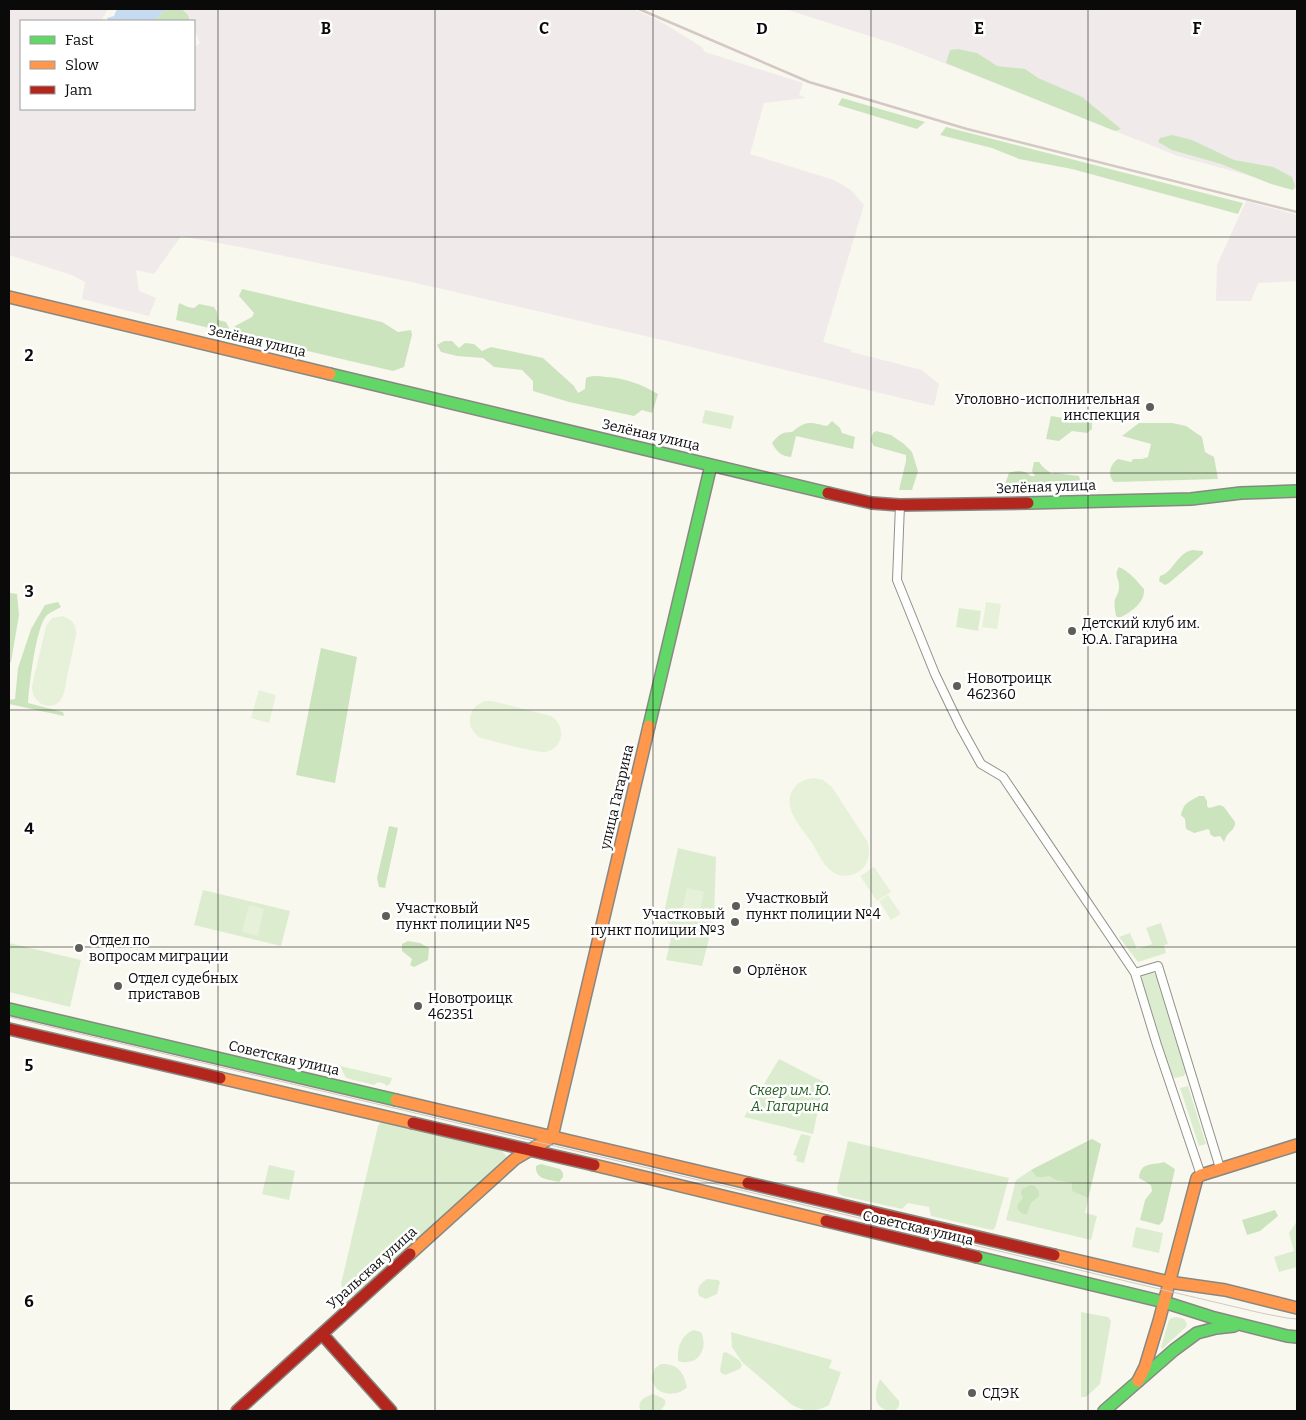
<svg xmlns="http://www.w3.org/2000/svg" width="1306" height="1420" viewBox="0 0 1306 1420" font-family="Bitter,serif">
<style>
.industrial{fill:#f0eaeb}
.green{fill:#dcedcf}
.forest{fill:#cce4be}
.pitch{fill:#e7f1d9}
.water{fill:#c7dbf0}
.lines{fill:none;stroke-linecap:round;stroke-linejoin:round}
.street-casing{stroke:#91918d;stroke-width:10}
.fast-casing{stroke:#888883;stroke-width:14}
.slow-casing{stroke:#888883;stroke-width:14}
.jam-casing{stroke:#888883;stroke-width:14}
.street{stroke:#fefefc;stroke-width:8}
.fast{stroke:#63d668;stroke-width:11}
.slow{stroke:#ff974d;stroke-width:11}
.jam{stroke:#b3261e;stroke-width:11}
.tram{stroke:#d4c7c4;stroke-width:1}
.rail{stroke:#d4c7c4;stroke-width:2.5}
.grid{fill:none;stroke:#0a0a0a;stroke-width:1;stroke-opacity:0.55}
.poi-dot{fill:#5d5d5a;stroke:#fff;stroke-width:2}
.labels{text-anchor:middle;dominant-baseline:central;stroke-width:5;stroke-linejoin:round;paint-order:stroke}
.street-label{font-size:14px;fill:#0a0a0a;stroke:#fff}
.poi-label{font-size:14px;fill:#0a0a0a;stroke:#fff;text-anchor:start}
.park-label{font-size:14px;font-style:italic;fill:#235c21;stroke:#fff}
.grid-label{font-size:16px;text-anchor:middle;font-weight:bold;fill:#0a0a0a;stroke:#fff;stroke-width:5;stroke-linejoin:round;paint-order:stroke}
</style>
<rect width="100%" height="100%" fill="#f8f8ee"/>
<path class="industrial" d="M9,9H108L101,21H21V109H194V48L200,43L194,29V21H190L188,15L182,9H633L660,21L702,47L705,52L803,83L799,95L806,98L764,103L750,154L834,180L851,190L864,205L823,342L852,350L851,352L922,370L939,384L934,406L675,343L416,283L250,249L181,236L154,274L136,270L139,291L156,298L149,316L82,299L85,282L72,275L9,255Z
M785,9H1297V189L1178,156L901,46Z
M1246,201L1297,215V281L1258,283L1251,301H1216L1217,265Z"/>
<path class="green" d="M705,410L734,416L731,429L702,423Z
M959,608L981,611L978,631L956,627Z
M678,848L716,857L714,919L702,966L666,960L673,929L663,917Z
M203,890L290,911L281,946L194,925Z
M1161,923L1168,944L1164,945L1166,953L1138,962L1119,937L1130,933L1137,949L1152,944L1146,928Z
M9,943L81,960L70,1007L9,992Z
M1150,972L1155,974L1158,977L1187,1071L1184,1076L1175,1078L1169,1073L1141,981C1141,975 1145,973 1150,972Z
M779,1059L824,1082L813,1134L744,1117Z
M340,1066L392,1078C391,1082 390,1085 386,1086L385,1084L378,1082L374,1085L346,1078Z
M1188,1086L1206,1144L1199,1146L1180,1088Z
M384,1120L500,1149C503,1153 508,1155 506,1161L364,1288L358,1294L351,1295L343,1291L341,1284L378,1126L380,1123Z
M801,1134L811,1136L804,1163L796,1161L797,1156L793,1155Z
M1092,1139L1101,1144L1085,1213L1097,1216L1091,1240L1006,1220L1016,1180L1031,1170Z
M848,1141L1009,1178L995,1228L992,1230L931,1216L929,1207L908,1203L902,1209L843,1196L838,1193L837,1188Z
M269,1165L295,1171L289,1200L262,1194Z
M1297,1221V1267L1279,1272L1274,1257L1294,1251L1289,1233Z
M1136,1227L1163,1233L1159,1253L1132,1247Z
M707,1279L718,1280L720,1282L717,1294L706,1299L699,1296C696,1288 700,1284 707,1279Z
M1081,1312L1108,1317L1111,1321L1100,1384L1086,1397H1081Z
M1177,1317L1184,1319L1187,1324L1186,1327L1162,1349L1161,1347L1169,1320L1171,1318Z
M693,1330L701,1332C709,1349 698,1367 678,1361C677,1347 681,1336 693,1330Z
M731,1332L832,1360L829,1368L841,1372L829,1405C815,1413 806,1412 792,1405L742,1362L732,1347Z
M726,1352L739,1360L742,1365L740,1369L725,1375L721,1373L720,1370L723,1353Z
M661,1364C677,1363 684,1372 687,1387C679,1396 659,1397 653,1383C651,1378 653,1373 655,1368Z
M880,1379L899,1401V1406L896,1410C873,1413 873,1395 880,1379Z
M652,1394C664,1398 671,1400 660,1411H641C636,1401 644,1398 652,1394Z"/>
<path class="forest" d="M169,9H182L188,15L190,21H155L161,13Z
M958,49L977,53L997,66L1025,69L1038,78L1082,97L1121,129L1115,131L946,63L950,50Z
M842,98L925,122L917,129L838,105Z
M946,127L1243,203L1238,214L1072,169L1019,159L992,148L940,135Z
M1172,135L1192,140L1234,160L1273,167L1292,177L1295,186L1293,190L1271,184L1221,164L1172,150L1158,142L1160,138Z
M242,289L382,322L398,332L411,330L412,335L404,367L393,371L231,333L235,326L252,317L254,313L239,296Z
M179,303L188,307L194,308L199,304L214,307L217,312L218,320L226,322L229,328L230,333L176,320Z
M444,341H452L459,348L465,343L474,344L482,351L491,347L543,358L574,386L578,393L585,389L586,378C592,375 599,376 606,377C625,378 641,384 658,394L652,413L642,410L634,416L569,402L533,391V381L522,370L494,367L483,358L457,356L441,352L437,345Z
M1051,416L1092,423V429L1087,433L1072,431L1059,441L1046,439Z
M832,421L840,428L842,433L855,437L853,449L796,436L791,457C781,456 777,452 772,443C778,435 782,432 792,432C806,420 810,422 827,426Z
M1139,423H1172L1186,426L1202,437L1205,452L1214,457L1218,479L1114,482C1107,475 1110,464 1118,459L1131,462L1133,459H1142L1148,457L1151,444L1122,436Z
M876,431L891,435L904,444L912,452L918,471L912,490H899L906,461V455L874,446C870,441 871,438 873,433Z
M1034,462H1039L1043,467L1052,474L1055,473L1079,476L1081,484L1079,488C1075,488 1073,483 1068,483L1065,490L1055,485H1051L1046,490H1011L1005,484L1009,473C1018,470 1024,470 1031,476H1035L1032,471Z
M1192,550L1203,551V554L1169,583L1165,585L1159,581L1160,576C1174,572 1176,554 1192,550Z
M1119,567C1130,572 1137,581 1144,589C1145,603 1131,612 1119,618L1116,616C1115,611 1114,604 1115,599C1117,595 1119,592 1119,587C1120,579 1113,576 1119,567Z
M10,593L17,594L19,615L11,662L9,663Z
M58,602L61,607C57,609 51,612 47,615C36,625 29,687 28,703L63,712L64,716L9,704V700L15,699L18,668L31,629L45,605Z
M321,648L357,657L335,783L296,775Z
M1199,796H1204L1207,801V806L1209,808L1220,805L1224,807L1235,822V825L1233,829L1227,835L1224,842L1220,836L1214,837L1210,834V831L1208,829L1194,833L1186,829L1185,819L1181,815C1184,802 1189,802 1199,796Z
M389,826L398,828L385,888L379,887L377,878Z
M408,941L420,943L429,948L428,960L414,967L410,965L412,959L402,951V944Z
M1092,1139L1101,1144L1088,1198L1072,1191V1183L1056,1180L1049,1176L1043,1177H1037L1031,1170Z
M1164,1162L1175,1169L1163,1221L1159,1225L1140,1220L1145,1200L1152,1191L1151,1185L1139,1178C1141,1161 1151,1166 1164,1162Z
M541,1164L560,1169L563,1173V1177L559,1182C548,1179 535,1180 536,1166Z
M1030,1185L1035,1186L1039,1192V1196L1031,1203L1027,1214C1021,1214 1020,1212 1017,1208L1018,1204L1023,1198L1021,1193L1022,1189Z
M1275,1210L1278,1216L1260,1231L1247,1235L1242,1220Z"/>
<path class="pitch" d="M986,602L1001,604L997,629L982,627Z
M62,616C72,619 77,625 76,635C73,649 70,663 67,677C66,683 65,690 63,696C55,714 31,705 32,686L46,626L52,618Z
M259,690L276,695L269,723L251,718Z
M485,701H492L551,716C558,721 562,727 561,736C560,744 553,751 545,752C538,753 487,740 479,737C464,726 468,707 485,701Z
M814,778L823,780L832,787L867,841C870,850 870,859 864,867C857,875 845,878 836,874C824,868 818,853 812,843C802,828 780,807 794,788C799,781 806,779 814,778Z
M874,867L891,892L877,901L860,876Z
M687,888L704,892L698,919L681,915Z
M888,895L901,914L891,920L879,901Z
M249,905L264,909L258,936L242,932Z"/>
<path class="water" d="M117,9H169L161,13L155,21H108L107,18L114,16Z"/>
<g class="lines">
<g class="street-casing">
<path id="street" d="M900,505L897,580L935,674L960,726L981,764L1003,777L1135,973L1157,1045L1201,1175
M1135,973L1158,966L1220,1168"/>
</g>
<g class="fast-casing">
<path id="fast" d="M330,374L828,493
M1028,503L1191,499L1241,493L1297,491
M649,726L711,465
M9,1009L396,1100
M977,1257L1164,1302L1211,1317L1287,1336L1297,1337
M1104,1411L1174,1350L1197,1333L1216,1328L1234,1326"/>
</g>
<g class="slow-casing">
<path id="slow" d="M9,297L330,374
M220,1078L413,1123
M396,1100L748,1183
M552,1137L649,726
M594,1165L826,1221
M410,1254L515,1159L552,1137
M1054,1255L1169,1282L1225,1290L1297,1308
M1138,1381L1145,1367L1159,1321L1197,1178L1201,1175L1297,1145"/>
</g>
<g class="jam-casing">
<path id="jam" d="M828,493L872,503L900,505L1028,503
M9,1029L220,1078
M413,1123L594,1165
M748,1183L1054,1255
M826,1221L977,1257
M322,1334L391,1411
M237,1411L410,1254"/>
</g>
<use href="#street" class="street"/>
<use href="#fast" class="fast"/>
<use href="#slow" class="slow"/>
<use href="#jam" class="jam"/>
<path class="tram" d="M9,1017L1261,1313L1287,1318L1297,1319"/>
<path class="rail" d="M639,9L809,82L967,129L1297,212"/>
</g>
<path class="grid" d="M218,9V1411M435,9V1411M653,9V1411M871,9V1411M1088,9V1411M9,237H1297M9,473H1297M9,710H1297M9,947H1297M9,1183H1297"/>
<g class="poi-dot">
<circle cx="1150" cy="407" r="5"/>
<circle cx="1072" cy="631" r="5"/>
<circle cx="957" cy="686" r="5"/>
<circle cx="736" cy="906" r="5"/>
<circle cx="386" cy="916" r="5"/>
<circle cx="735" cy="922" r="5"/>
<circle cx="79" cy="948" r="5"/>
<circle cx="737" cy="970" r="5"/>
<circle cx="118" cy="986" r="5"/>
<circle cx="418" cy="1006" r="5"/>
<circle cx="972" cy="1393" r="5"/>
</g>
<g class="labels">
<g class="street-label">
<text transform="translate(257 341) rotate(13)">Зелёная улица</text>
<text transform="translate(651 435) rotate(13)">Зелёная улица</text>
<text transform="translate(1046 487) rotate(-2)">Зелёная улица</text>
<text transform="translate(617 797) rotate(-77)">улица Гагарина</text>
<text transform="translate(284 1058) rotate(13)">Советская улица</text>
<text transform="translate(918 1228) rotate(13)">Советская улица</text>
<text transform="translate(372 1268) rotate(-42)">Уральская улица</text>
</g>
<g class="poi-label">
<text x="1140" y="399" text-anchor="end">Уголовно-исполнительная<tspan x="1140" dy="16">инспекция</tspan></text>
<text x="1082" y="623">Детский клуб им.<tspan x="1082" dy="16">Ю.А. Гагарина</tspan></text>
<text x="967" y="678">Новотроицк<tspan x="967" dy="16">462360</tspan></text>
<text x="746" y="898">Участковый<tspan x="746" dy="16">пункт полиции №4</tspan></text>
<text x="396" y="908">Участковый<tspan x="396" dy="16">пункт полиции №5</tspan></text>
<text x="725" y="914" text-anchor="end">Участковый<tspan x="725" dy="16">пункт полиции №3</tspan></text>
<text x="89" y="940">Отдел по<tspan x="89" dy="16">вопросам миграции</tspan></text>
<text x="747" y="970">Орлёнок</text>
<text x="128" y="978">Отдел судебных<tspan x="128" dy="16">приставов</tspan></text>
<text x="428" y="998">Новотроицк<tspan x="428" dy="16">462351</tspan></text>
<text x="982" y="1393">СДЭК</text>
</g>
<g class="park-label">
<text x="790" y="1090">Сквер им. Ю.<tspan x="790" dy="16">А. Гагарина</tspan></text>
</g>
</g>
<g class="grid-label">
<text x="326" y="34">B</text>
<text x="544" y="34">C</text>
<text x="762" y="34">D</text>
<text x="979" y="34">E</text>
<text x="1197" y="34">F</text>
<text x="29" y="361">2</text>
<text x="29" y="597">3</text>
<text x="29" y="834">4</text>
<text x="29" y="1071">5</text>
<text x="29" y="1307">6</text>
</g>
<rect width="1306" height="1420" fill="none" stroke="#0a0a0a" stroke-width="20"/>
<rect x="20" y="20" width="175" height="90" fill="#ffffff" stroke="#9d9d9d"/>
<rect x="30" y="36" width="25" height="8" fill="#63d668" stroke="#9d9d9d"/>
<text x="65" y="45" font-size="15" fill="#0a0a0a">Fast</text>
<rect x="30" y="61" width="25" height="8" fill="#ff974d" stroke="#9d9d9d"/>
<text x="65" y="70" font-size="15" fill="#0a0a0a">Slow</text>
<rect x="30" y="86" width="25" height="8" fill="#b3261e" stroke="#9d9d9d"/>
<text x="65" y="95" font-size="15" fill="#0a0a0a">Jam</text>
</svg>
